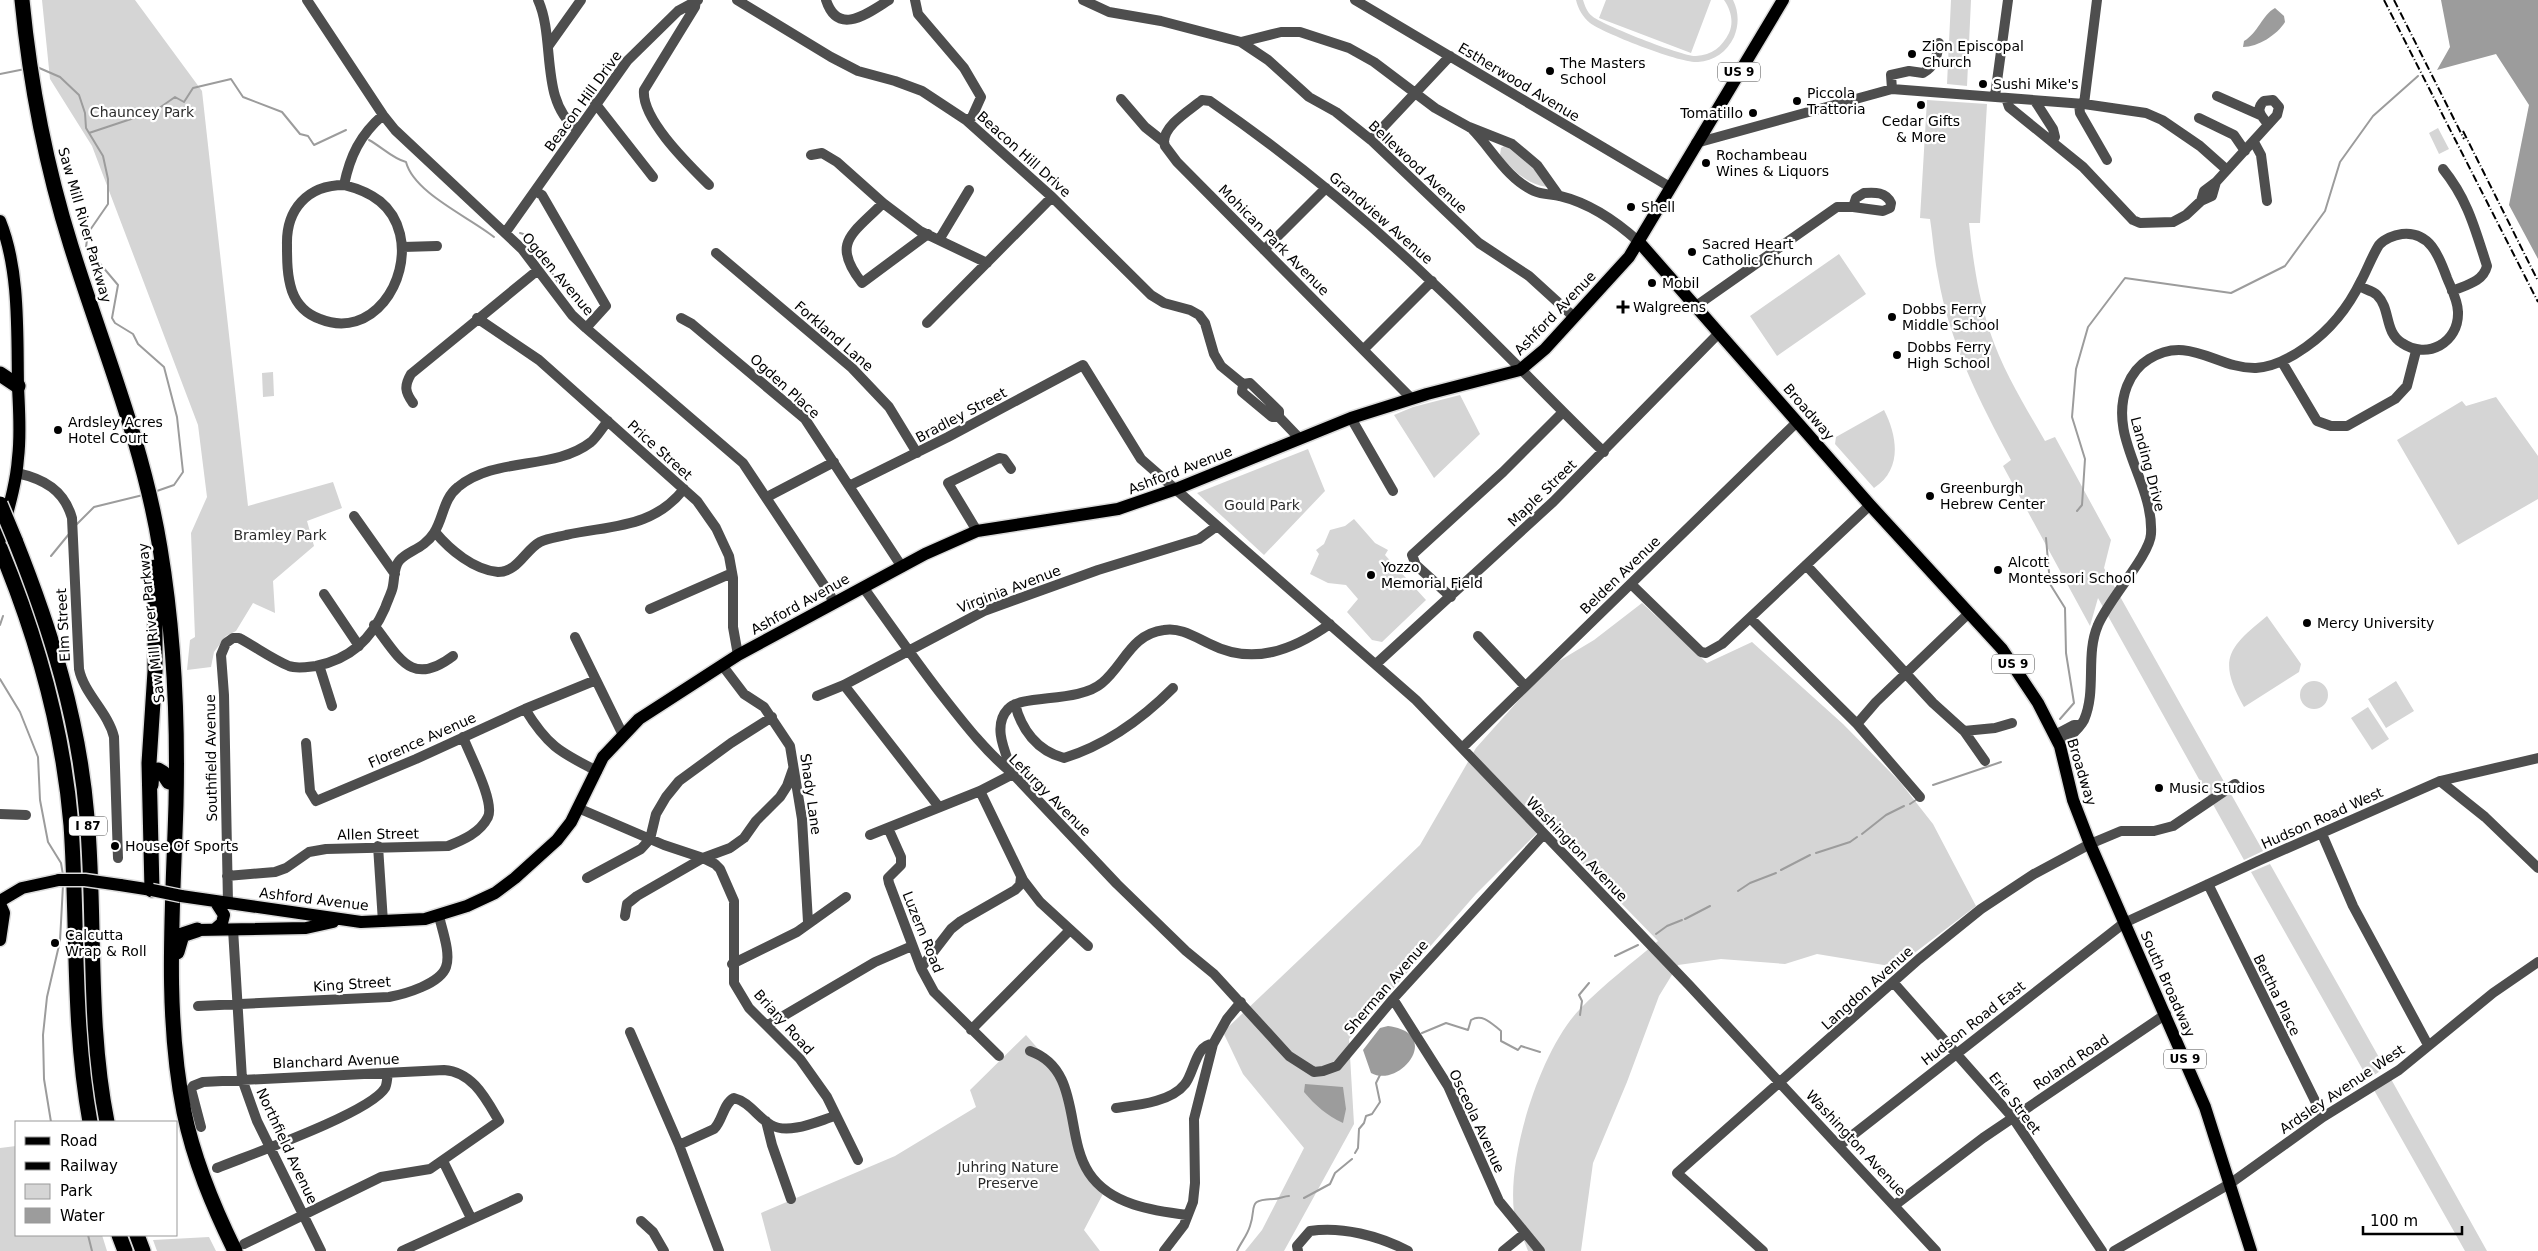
<svg xmlns="http://www.w3.org/2000/svg" width="2538" height="1251" viewBox="0 0 2538 1251" font-family="'DejaVu Sans',sans-serif">
<style>
.green{fill:#d5d5d5}
.water{fill:#9c9c9c}
.lines{fill:none;stroke-linecap:round;stroke-linejoin:round}
.stream{stroke:#9c9c9c;stroke-width:2}
.major-casing{stroke:#dbdbdb;stroke-width:15}
.highway-casing{stroke:#dbdbdb;stroke-width:18}
.minor{stroke:#4e4e4e;stroke-width:10}
.major{stroke:#000;stroke-width:12}
.highway{stroke:#000;stroke-width:15}
.rail{stroke:#000;stroke-width:2;stroke-dasharray:8 2.5 1 2.5;stroke-linecap:butt}
.major-bridge-casing{stroke:#dbdbdb;stroke-width:15;stroke-linecap:butt}
.highway-bridge-casing{stroke:#dbdbdb;stroke-width:18;stroke-linecap:butt}
.major-bridge{stroke:#000;stroke-width:12}
.highway-bridge{stroke:#000;stroke-width:15}
.poi-dot{fill:#000;stroke:#fff;stroke-width:2}
.labels{text-anchor:middle;dominant-baseline:central;stroke-width:4.5;stroke-linejoin:round;paint-order:stroke}
.shield{fill:#fff;stroke:#4c4c4c;stroke-width:1}
.shield-label{font-size:12px;font-weight:bold;fill:#000}
.poi-label{font-size:14px;fill:#000;stroke:#fff;text-anchor:start}
.street-label{font-size:14px;fill:#000;stroke:#fff}
.park-label{font-size:14px;fill:#2c2c2c;stroke:#fff}
</style>
<rect width="100%" height="100%" fill="#fff"/>
<path class="green" d="M42,0H135L202,91L248,506L333,482L342,508L307,521L314,546L273,581L275,613L253,603L236,631L226,636L214,652L211,667L187,670L190,640L195,637L191,533L207,497L198,425L92,146L50,79Z
M1576,0H1583C1585,6 1587,12 1592,16C1602,25 1684,57 1696,56C1712,55 1722,47 1729,33C1734,22 1731,10 1724,0H1733C1739,12 1739,25 1734,37C1727,52 1714,61 1698,62C1682,64 1603,33 1590,23C1583,17 1578,9 1576,0Z
M1606,0H1711L1691,53L1599,18Z
M1951,0H1971L1967,86L1947,84Z
M1927,100L1987,104L1980,223H1969C1973,260 1978,296 1990,332C2003,371 2025,406 2045,441L2055,437L2111,540L2104,568L2263,851L2244,860L2098,598L2090,626L2003,466L2011,460C1980,402 1949,342 1938,276C1934,257 1933,238 1930,219L1920,218Z
M2438,128L2449,149L2439,154L2429,133Z
M1504,146C1521,145 1538,175 1547,187C1527,184 1512,170 1500,155L1501,148Z
M1839,254L1866,294L1777,356L1750,316Z
M273,372L274,396L263,397L262,373Z
M1460,395L1480,434L1434,478L1394,415L1413,407Z
M2496,397L2538,456V499L2458,545L2397,440L2462,401L2466,406Z
M1884,410C1898,437 1902,470 1874,488L1835,444L1836,437Z
M1308,449L1325,491L1264,555L1197,493Z
M1354,519L1375,543L1388,550L1385,555L1426,600L1382,642L1372,640L1347,612L1358,599L1346,585L1328,583L1310,574L1319,554L1316,550L1324,544L1330,530L1345,526Z
M1642,603L1707,663L1752,642L1843,724L1900,782L1933,824L1976,906L1896,967L1817,954L1785,964L1721,959L1678,965L1659,996L1627,1082L1593,1163L1581,1251H1528C1524,1239 1515,1224 1514,1212C1507,1155 1541,1049 1580,1009C1604,984 1632,963 1658,941L1545,825L1476,894L1349,1039L1354,1124L1284,1251H1245L1262,1230L1304,1148L1243,1074L1223,1032L1420,845L1476,748L1526,692L1559,661L1594,640Z
M2267,616L2301,664L2299,672L2244,707C2217,659 2228,648 2267,616Z
M2396,681L2414,711L2386,728L2368,699Z
M2300 695a14 14 0 1 1 28 0a14 14 0 1 1-28 0Z
M2368,707L2389,739L2372,750L2351,718Z
M2270,864L2385,1068L2368,1079L2251,872Z
M1026,1035L1054,1067L1083,1161L1105,1190L1084,1230L1100,1251H771L761,1213L895,1156L976,1107L970,1090Z
M2391,1079L2487,1251H2465L2374,1090Z
M16,1146V1235H102L107,1251H0V1148Z
M209,1237L216,1251H157L153,1240Z"/>
<path class="water" d="M2441,0H2538V259L2509,205L2529,105L2496,54L2437,70L2450,47Z
M2275,8L2284,16L2285,22C2277,35 2258,47 2243,47L2244,41C2258,33 2262,15 2275,8Z
M1388,1026C1444,1033 1400,1089 1371,1073L1363,1050L1380,1028Z
M1305,1084L1343,1087L1346,1109L1343,1123C1326,1115 1316,1106 1304,1092Z"/>
<g class="lines">
<path class="stream" d="M37,67L60,77L79,95L85,113L86,128L103,156L108,179V204L88,233L86,247L118,285L112,318L115,323L133,334L138,344L164,367L177,417L183,472L174,485L154,492
M0,74L25,69
M89,133L155,111L175,97L184,102L193,88L231,79L243,97L282,112L300,134L308,136L314,145L346,130
M369,140C382,147 393,159 406,162C414,193 469,217 494,237
M520,233L530,236L558,283
M2077,511L2082,505L2085,459L2072,417L2076,369L2088,327L2125,278L2231,293L2285,266L2325,211L2340,162L2373,116L2418,76
M76,525L94,507L143,495
M2046,538L2050,584L2065,608L2066,653L2074,703L2060,719
M51,556L69,534
M0,625L3,616
M0,679L20,712L38,757L40,800L48,842L61,863L63,875
M1933,785L2001,762
M1910,804L1916,800
M1862,834L1886,815L1904,806
M1816,853L1850,842L1857,837
M1781,870L1810,855
M1738,891L1750,883L1776,873
M1685,919L1710,906
M1656,934L1667,926L1682,920
M1615,956L1638,945
M1580,1015L1582,1001L1579,995L1589,983
M1422,1033L1446,1023L1468,1030L1471,1020C1483,1013 1492,1024 1501,1031V1041L1518,1050L1521,1046L1540,1052
M51,1122L44,1079L43,1035L47,997L60,941L63,885
M1355,1153L1358,1148L1359,1129L1364,1123L1366,1116L1372,1114L1380,1102L1376,1083L1380,1075
M1304,1198L1330,1184L1335,1173L1352,1159
M88,1235L92,1251
M1237,1251C1241,1242 1247,1236 1250,1226C1257,1206 1246,1200 1274,1199C1279,1199 1284,1196 1289,1196"/>
<g class="major-casing">
<path id="major" d="M0,221C20,270 17,334 18,386C19,410 21,434 18,458C16,486 7,513 0,540
M1639,242L1870,505L2002,649L2038,703L2060,746L2073,800L2090,844L2205,1107L2251,1251
M120,885L152,890
M181,896L361,922L425,919L467,906L495,893L515,878L557,840L571,822L603,757L639,719L738,655L925,554L977,531L1118,509L1176,489L1351,418L1427,394L1520,370L1545,349L1629,257L1783,0
M0,901L22,888L59,880
M0,904L4,913L0,940
M215,929L222,923L224,915L215,901
M197,930L306,928L333,922"/>
</g>
<g class="highway-casing">
<path id="highway" d="M22,0C30,83 46,166 71,246C102,346 143,443 160,548C174,632 178,719 176,804C173,906 164,1012 184,1112C194,1161 213,1206 235,1251
M0,374L18,386
M15,540C51,630 79,720 87,817C96,919 87,1021 107,1122
M0,548C37,637 63,729 71,825C78,925 72,1023 90,1122
M151,785L152,773L158,770L163,773L169,782
M152,890L149,763L155,671V567
M177,952L182,935L197,930
M119,1235L125,1251
M137,1235L143,1251"/>
</g>
<path class="minor" d="M307,0L383,115L395,130L522,249L572,315L586,328L743,463L830,594L833,603
M538,0C556,39 539,102 577,129
M696,0L695,7L644,90C641,119 689,165 709,185
M737,0L831,57L858,71L895,81L922,91L966,120L1052,197L1151,295L1164,303L1190,310L1199,315L1205,323L1214,354L1221,366L1243,384L1250,383L1279,411V417L1300,439
M826,0C838,37 868,13 889,0
M915,0L918,14L964,68L981,97L972,117L966,120
M1083,0L1109,12L1161,21L1241,42L1281,32H1300L1349,48L1374,62L1435,108L1469,127L1512,144L1537,165L1559,196
M1355,0L1670,187
M1241,42L1268,60L1309,97L1336,112L1371,140L1479,243L1529,276L1574,317
M549,45L581,0
M1892,89L1891,75L1909,71L1923,73C1935,66 1937,57 1939,43
M1995,96L2008,0
M2217,96L2260,115
M2006,98L2009,107L2083,167L2133,220L2140,223L2173,222L2186,215L2201,201L2212,196L2216,182L2277,115L2279,107L2273,100L2264,101C2255,109 2261,116 2268,124
M1121,99L1145,127L1164,142L1165,146L1177,162L1412,399
M2035,101L2053,129L2055,137L2052,142
M595,103L653,177
M2079,104L2080,113L2107,160
M2084,104L2097,0
M2199,118L2234,135L2245,151
M1472,129C1492,149 1506,178 1534,191C1543,195 1551,194 1560,196C1589,203 1617,222 1639,242
M1371,140L1450,56
M1164,142C1164,125 1190,110 1202,100L1210,101C1288,155 1363,216 1432,282C1491,337 1546,396 1604,452
M2254,142L2261,155L2267,201
M1696,143L1892,89L2084,104L2146,113L2162,120L2200,146L2227,170
M811,155L822,153L837,162L883,203L920,231L987,263
M2443,169C2468,200 2475,229 2487,266C2483,282 2466,285 2452,291
M344,185C372,192 393,205 400,234C411,281 372,340 320,319C306,314 297,305 292,291C287,276 287,260 287,245C286,210 307,185 344,185Z
M344,185C350,156 360,135 383,115
M535,191L542,195L606,306L586,328
M1864,193C1875,192 1886,192 1891,203L1890,208L1883,211L1853,207L1856,198Z
M2201,201L2204,191L2216,182
M883,203C853,234 830,242 862,283L928,234
M505,233L627,61L678,11L698,0
M939,240L969,190
M403,247L437,246
M1264,250L1326,188
M716,253L852,368L889,407L917,453
M1696,306L1837,207H1853
M477,318L539,360L697,501L716,528L729,556L733,578V627L738,655
M681,318L692,324L805,419L902,567
M927,323L1052,197
M1364,349L1432,281
M2282,362L2317,421L2331,426H2347L2395,399L2407,386L2416,351
M1243,384L1242,392L1272,417H1279
M413,403C405,392 404,386 411,374L538,270
M1351,418L1393,491
M17,473C44,479 64,490 72,518L79,669C84,694 108,712 114,737L118,858
M849,486L948,437L1083,365L1141,459L1416,700L1689,985L1936,1251
M767,497L834,462
M354,516L395,574
M977,531L948,483L999,458L1004,459L1011,469
M435,532C450,550 474,570 498,572C518,572 525,550 540,542C548,538 558,537 566,535C611,525 652,529 684,489
M1806,565L1933,703L1964,731L1985,761
M1631,584L1701,652L1706,653L1722,644L1870,505
M863,587C889,623 914,659 941,694C963,722 985,751 1013,774L1117,884L1186,951L1214,974L1289,1056L1314,1072L1323,1071L1337,1066L1393,999L1543,835
M324,594L359,646
M1451,597L1416,565L1412,555L1503,472L1563,412
M650,609L732,573
M1750,618L1857,724L1920,797
M374,625C399,657 411,688 453,656
M1478,636L1525,686
M575,637L623,735
M1376,664L1553,502L1719,333
M319,665L332,706
M722,665L744,694L764,707L790,746L802,819L808,922
M844,685L939,807
M817,696L844,685L984,611L1098,570L1199,539L1217,526
M1015,704C1021,729 1037,751 1064,758C1106,745 1142,719 1173,688
M525,709C547,745 559,752 597,771
M1857,724L1876,702L1969,613
M1964,731L1995,728L2012,723
M2055,735L2074,725H2080
M306,743L310,791L316,801L416,759L525,709L596,680
M2060,746C2067,738 2079,730 2084,720C2097,690 2085,655 2098,625C2108,600 2150,555 2151,534C2154,482 2107,438 2127,386C2131,376 2139,365 2149,359C2189,334 2217,369 2256,368C2274,367 2292,357 2306,347C2330,330 2348,308 2361,281C2367,270 2372,256 2379,245C2384,239 2394,235 2402,234C2430,231 2439,256 2447,278C2451,288 2458,301 2458,312C2459,343 2427,360 2402,343C2384,332 2391,309 2377,295C2373,291 2364,289 2359,286
M1462,748L1797,422
M2440,781L2485,817L2538,868
M980,791L1023,880L1040,902L1088,946
M578,808L664,845L703,858L715,864L720,869L734,901V983L749,1008L800,1059L827,1097L858,1160
M0,814L26,815
M888,828L901,857V865L888,878L889,883L921,968L934,992L999,1056
M2322,834L2353,906L2428,1045
M870,835L980,791L1013,774C1007,755 991,727 1008,709C1021,694 1079,703 1102,683C1124,665 1131,634 1164,630C1180,627 1195,637 1210,644C1253,666 1293,650 1330,624
M378,846L383,922
M227,876L275,872L286,868L309,852L326,849L448,846C463,840 480,833 488,817C495,802 469,753 463,737
M587,878L641,849L650,839L656,814L666,797L679,781L731,743L772,717
M2208,884L2323,1117
M228,903L224,695L221,655L226,643L233,638H239C256,647 272,659 289,666C297,669 307,667 316,666C350,659 371,640 385,608C387,602 390,596 392,590C395,581 393,568 399,561C407,551 424,549 434,533C444,517 443,499 458,487C495,456 554,471 591,442C597,437 602,428 608,421
M625,916L627,904L637,896L703,858L730,848L744,838L756,821L780,797L787,786L793,769
M233,929L242,1079L257,1121L321,1251
M732,964L797,932L846,897
M921,968L951,929L961,921L1015,890L1020,885L1021,877
M1893,982L2013,1118L2102,1251
M1393,999L1448,1086L1499,1201L1540,1251
M198,1006L389,997C405,994 440,984 446,967C451,953 442,930 439,916
M768,1025L875,962L912,946
M971,1030L1070,930
M630,1032L679,1145L719,1251
M1030,1051C1082,1069 1064,1136 1089,1173C1110,1205 1154,1211 1188,1215
M1116,1108C1138,1105 1171,1102 1185,1084C1194,1073 1196,1044 1213,1044
M766,1121L772,1145L791,1199
M201,1127L191,1089L193,1086L203,1082L444,1070C473,1072 486,1099 499,1121L430,1169L381,1177L244,1244
M679,1145L714,1129C723,1120 723,1104 734,1098C750,1102 757,1117 771,1125C789,1135 818,1121 835,1116
M1840,1145L2124,923L2258,861L2440,781L2538,758
M443,1161L471,1218
M217,1168C249,1155 370,1113 385,1088C387,1085 387,1078 388,1073
M1895,1205L1983,1138L2166,1014
M641,1221L653,1232L664,1251
M402,1251L518,1198
M1164,1251L1184,1225L1193,1202L1195,1183L1194,1119L1213,1044L1227,1019L1241,1002
M1298,1251L1297,1246L1310,1231C1342,1226 1379,1236 1408,1251
M1503,1251L1525,1233
M1763,1251L1677,1173L1919,959L1981,909L2034,874L2090,844L2121,831H2154L2173,826L2235,784
M2114,1251L2231,1183L2323,1117L2399,1070L2493,993L2538,962"/>
<use href="#major" class="major"/>
<use href="#highway" class="highway"/>
<path class="rail" d="M2384,0L2538,302
M2394,0L2464,139
M2463,131L2538,281"/>
<g class="major-bridge-casing">
<path id="major-bridge" d="M59,880H85L120,885
M152,890L181,896"/>
</g>
<g class="highway-bridge-casing">
<path id="highway-bridge" d="M0,504L15,540"/>
</g>
<use href="#major-bridge" class="major-bridge"/>
<use href="#highway-bridge" class="highway-bridge"/>
</g>
<g class="poi-dot">
<circle cx="1912" cy="54" r="5"/>
<circle cx="1550" cy="71" r="5"/>
<circle cx="1983" cy="84" r="5"/>
<circle cx="1797" cy="101" r="5"/>
<circle cx="1921" cy="105" r="5"/>
<circle cx="1753" cy="113" r="5"/>
<circle cx="1706" cy="163" r="5"/>
<circle cx="1631" cy="207" r="5"/>
<circle cx="1692" cy="252" r="5"/>
<circle cx="1652" cy="283" r="5"/>
<path d="M1620.5 299.5h5v5h5v5h-5v5h-5v-5h-5v-5h5z"/>
<circle cx="1892" cy="317" r="5"/>
<circle cx="1897" cy="355" r="5"/>
<circle cx="58" cy="430" r="5"/>
<circle cx="1930" cy="496" r="5"/>
<circle cx="1998" cy="570" r="5"/>
<circle cx="1371" cy="575" r="5"/>
<circle cx="2307" cy="623" r="5"/>
<circle cx="2159" cy="788" r="5"/>
<circle cx="115" cy="846" r="5"/>
<circle cx="55" cy="943" r="5"/>
</g>
<g class="labels">
<g class="shield">
<rect x="1718" y="62.5" width="42" height="19" rx="4"/>
<rect x="1992" y="654.5" width="42" height="19" rx="4"/>
<rect x="69" y="816.5" width="38" height="19" rx="4"/>
<rect x="2164" y="1049.5" width="42" height="19" rx="4"/>
</g>
<g class="shield-label">
<text x="1739" y="72">US 9</text>
<text x="2013" y="664">US 9</text>
<text x="88" y="826">I 87</text>
<text x="2185" y="1059">US 9</text>
</g>
<g class="poi-label">
<text x="1922" y="46">Zion Episcopal<tspan x="1922" dy="16">Church</tspan></text>
<text x="1560" y="63">The Masters<tspan x="1560" dy="16">School</tspan></text>
<text x="1993" y="84">Sushi Mike's</text>
<text x="1807" y="93">Piccola<tspan x="1807" dy="16">Trattoria</tspan></text>
<text x="1743" y="113" text-anchor="end">Tomatillo</text>
<text x="1921" y="121" text-anchor="middle">Cedar Gifts<tspan x="1921" dy="16">&amp; More</tspan></text>
<text x="1716" y="155">Rochambeau<tspan x="1716" dy="16">Wines &amp; Liquors</tspan></text>
<text x="1641" y="207">Shell</text>
<text x="1702" y="244">Sacred Heart<tspan x="1702" dy="16">Catholic Church</tspan></text>
<text x="1662" y="283">Mobil</text>
<text x="1633" y="307">Walgreens</text>
<text x="1902" y="309">Dobbs Ferry<tspan x="1902" dy="16">Middle School</tspan></text>
<text x="1907" y="347">Dobbs Ferry<tspan x="1907" dy="16">High School</tspan></text>
<text x="68" y="422">Ardsley Acres<tspan x="68" dy="16">Hotel Court</tspan></text>
<text x="1940" y="488">Greenburgh<tspan x="1940" dy="16">Hebrew Center</tspan></text>
<text x="2008" y="562">Alcott<tspan x="2008" dy="16">Montessori School</tspan></text>
<text x="1381" y="567">Yozzo<tspan x="1381" dy="16">Memorial Field</tspan></text>
<text x="2317" y="623">Mercy University</text>
<text x="2169" y="788">Music Studios</text>
<text x="125" y="846">House Of Sports</text>
<text x="65" y="935">Calcutta<tspan x="65" dy="16">Wrap &amp; Roll</tspan></text>
</g>
<g class="street-label">
<text transform="translate(1519 82) rotate(31)">Estherwood Avenue</text>
<text transform="translate(583 101) rotate(-54)">Beacon Hill Drive</text>
<text transform="translate(1024 154) rotate(42)">Beacon Hill Drive</text>
<text transform="translate(1418 167) rotate(43)">Bellewood Avenue</text>
<text transform="translate(1381 218) rotate(41)">Grandview Avenue</text>
<text transform="translate(85 225) rotate(74)">Saw Mill River Parkway</text>
<text transform="translate(1274 240) rotate(45)">Mohican Park Avenue</text>
<text transform="translate(558 274) rotate(50)">Ogden Avenue</text>
<text transform="translate(1555 313) rotate(-46)">Ashford Avenue</text>
<text transform="translate(834 336) rotate(41)">Forkland Lane</text>
<text transform="translate(785 386) rotate(42)">Ogden Place</text>
<text transform="translate(1809 412) rotate(49)">Broadway</text>
<text transform="translate(961 415) rotate(-28)">Bradley Street</text>
<text transform="translate(660 450) rotate(42)">Price Street</text>
<text transform="translate(2148 464) rotate(75)">Landing Drive</text>
<text transform="translate(1180 470) rotate(-21)">Ashford Avenue</text>
<text transform="translate(1542 493) rotate(-44)">Maple Street</text>
<text transform="translate(1620 575) rotate(-44)">Belden Avenue</text>
<text transform="translate(1009 589) rotate(-21)">Virginia Avenue</text>
<text transform="translate(800 604) rotate(-29)">Ashford Avenue</text>
<text transform="translate(151 623) rotate(-96)">Saw Mill River Parkway</text>
<text transform="translate(63 625) rotate(-93)">Elm Street</text>
<text transform="translate(422 740) rotate(-24)">Florence Avenue</text>
<text transform="translate(211 758) rotate(-91)">Southfield Avenue</text>
<text transform="translate(2082 772) rotate(73)">Broadway</text>
<text transform="translate(811 794) rotate(82)">Shady Lane</text>
<text transform="translate(1050 795) rotate(45)">Lefurgy Avenue</text>
<text transform="translate(2322 818) rotate(-24)">Hudson Road West</text>
<text transform="translate(378 834) rotate(-1)">Allen Street</text>
<text transform="translate(1577 849) rotate(46)">Washington Avenue</text>
<text transform="translate(314 899) rotate(7)">Ashford Avenue</text>
<text transform="translate(923 932) rotate(68)">Luzern Road</text>
<text transform="translate(352 984) rotate(-4)">King Street</text>
<text transform="translate(2168 984) rotate(66)">South Broadway</text>
<text transform="translate(1386 987) rotate(-49)">Sherman Avenue</text>
<text transform="translate(1867 988) rotate(-42)">Langdon Avenue</text>
<text transform="translate(2277 995) rotate(64)">Bertha Place</text>
<text transform="translate(784 1022) rotate(48)">Briary Road</text>
<text transform="translate(1973 1023) rotate(-38)">Hudson Road East</text>
<text transform="translate(336 1061) rotate(-2)">Blanchard Avenue</text>
<text transform="translate(2071 1062) rotate(-34)">Roland Road</text>
<text transform="translate(2342 1089) rotate(-34)">Ardsley Avenue West</text>
<text transform="translate(2015 1103) rotate(52)">Erie Street</text>
<text transform="translate(1477 1121) rotate(65)">Osceola Avenue</text>
<text transform="translate(1856 1143) rotate(47)">Washington Avenue</text>
<text transform="translate(287 1146) rotate(65)">Northfield Avenue</text>
</g>
<g class="park-label">
<text x="142" y="112">Chauncey Park</text>
<text x="1262" y="505">Gould Park</text>
<text x="280" y="535">Bramley Park</text>
<text x="1008" y="1167">Juhring Nature<tspan x="1008" dy="16">Preserve</tspan></text>
</g>
</g>
<rect x="15" y="1121" width="162" height="115" fill="#ffffff" stroke="#999999"/>
<rect x="25" y="1137" width="25" height="8" fill="#000000" stroke="#999999"/>
<text x="60" y="1146" font-size="15" fill="#000000">Road</text>
<rect x="25" y="1162" width="25" height="8" fill="#000000" stroke="#999999"/>
<text x="60" y="1171" font-size="15" fill="#000000">Railway</text>
<rect x="25" y="1184" width="25" height="15" fill="#d5d5d5" stroke="#999999"/>
<text x="60" y="1196" font-size="15" fill="#000000">Park</text>
<rect x="25" y="1208" width="25" height="15" fill="#9c9c9c" stroke="#999999"/>
<text x="60" y="1221" font-size="15" fill="#000000">Water</text>
<path d="M2363 1226v8h99v-8" fill="none" stroke="#000000" stroke-width="2.5"/>
<text x="2370" y="1226" font-size="15" fill="#000000" stroke="#ffffff" stroke-width="4" paint-order="stroke">100 m</text>
</svg>
